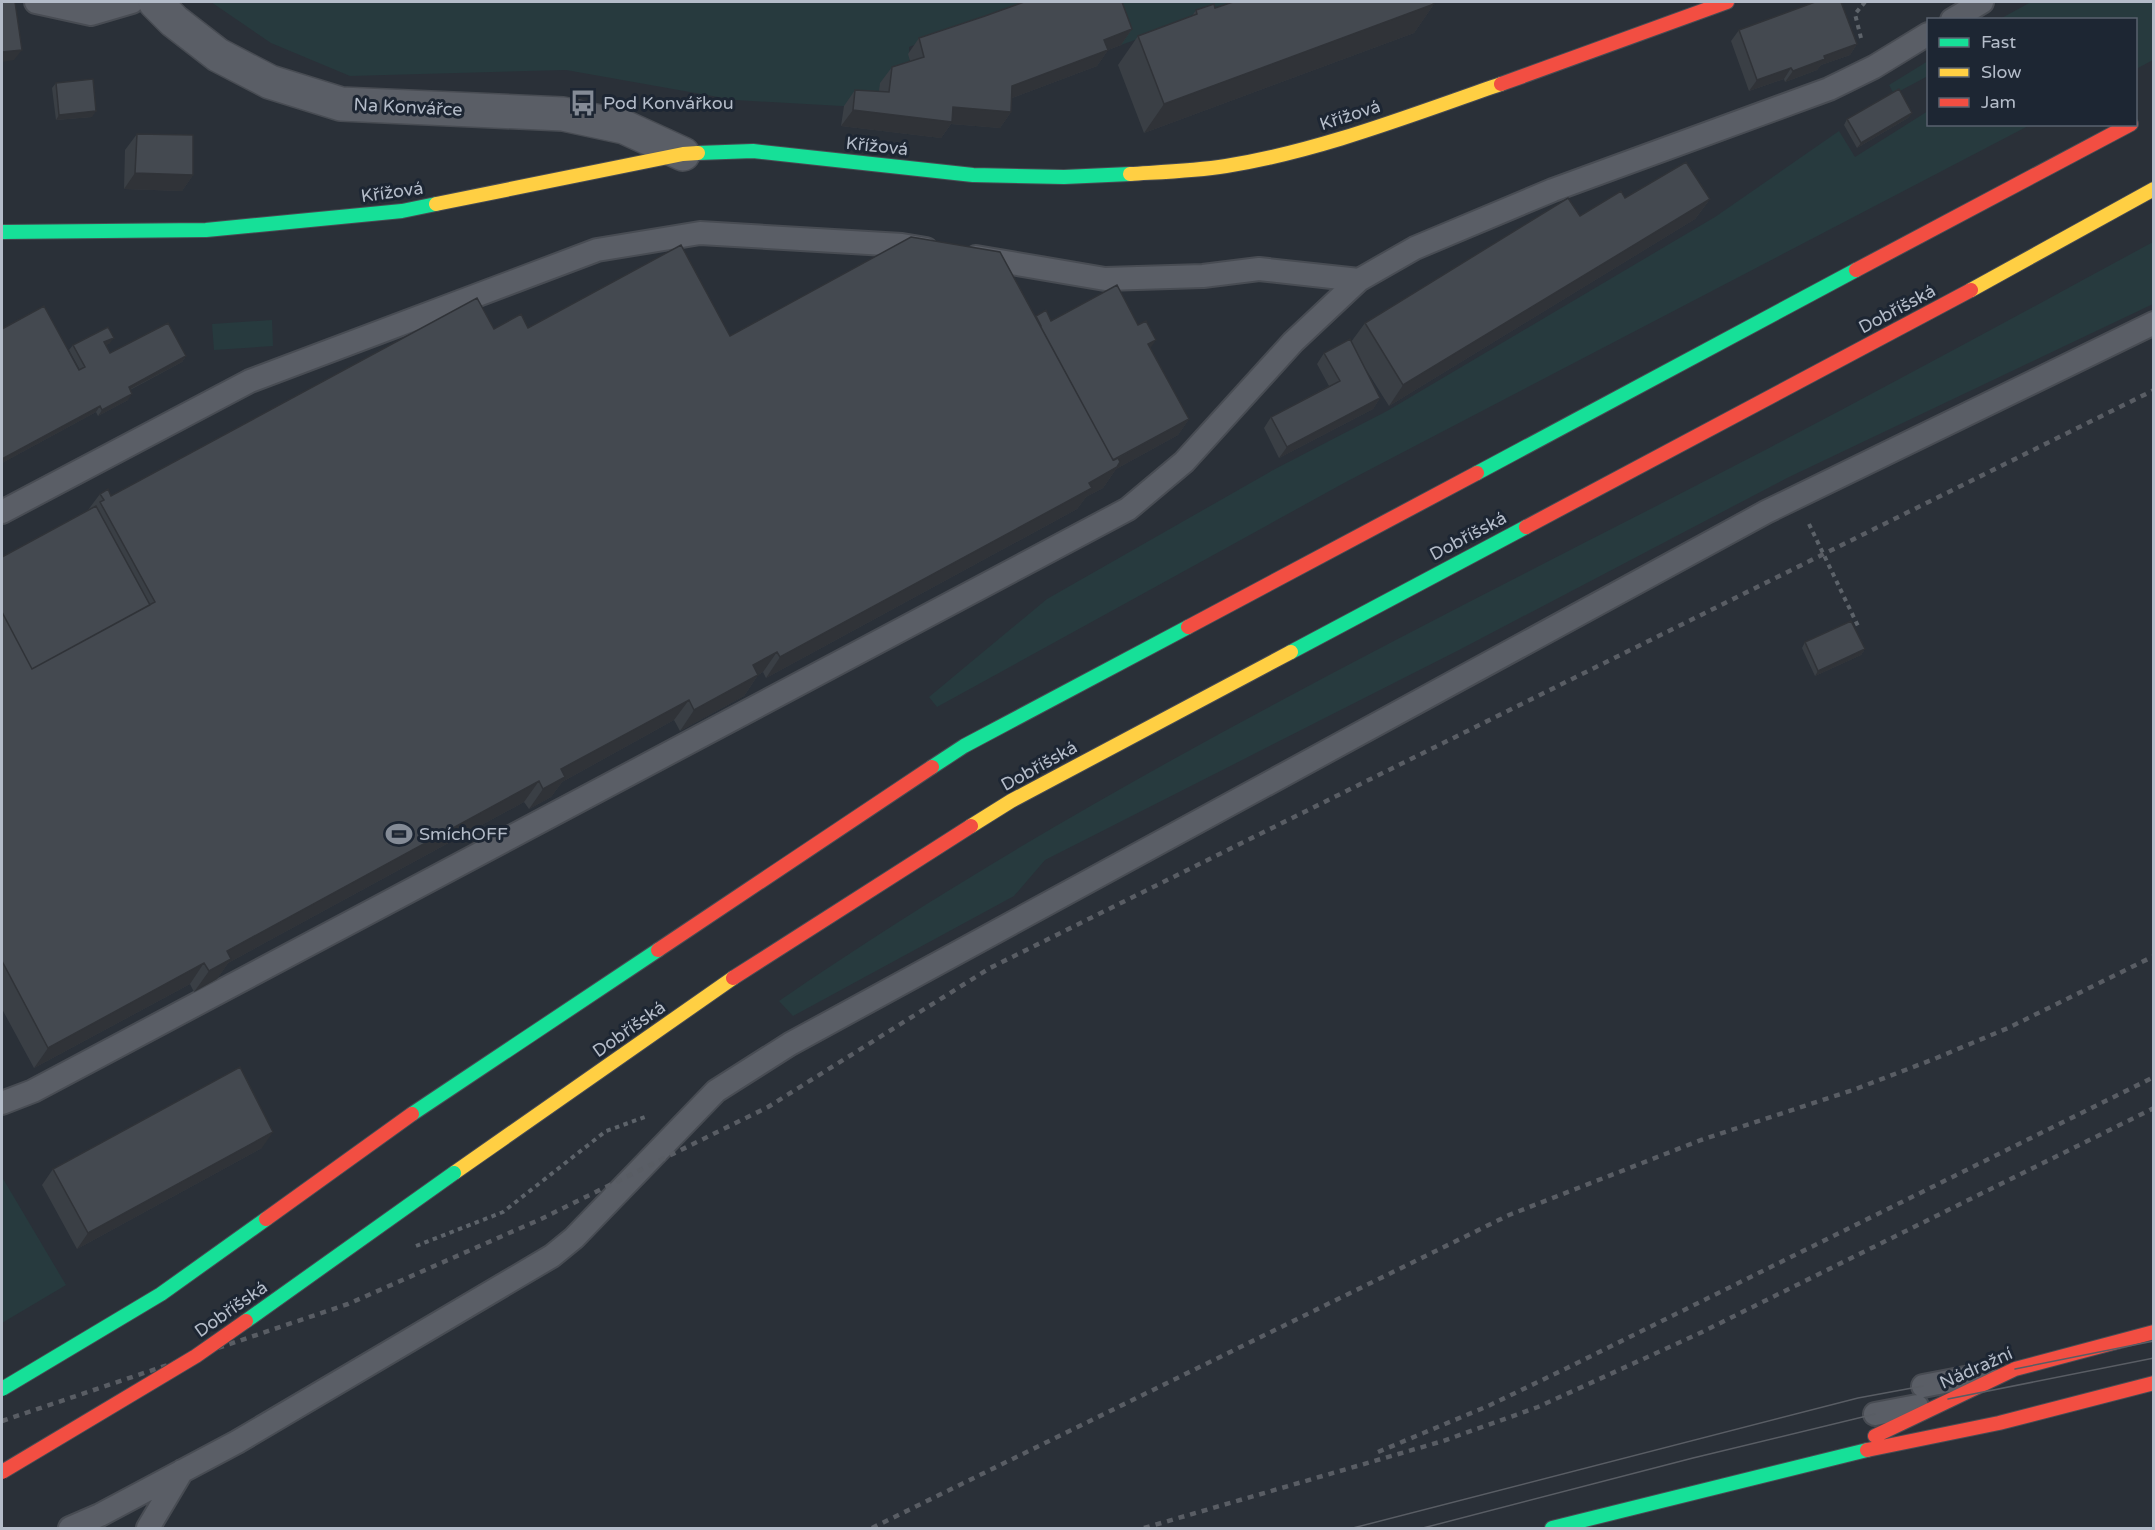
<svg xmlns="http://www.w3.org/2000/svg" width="2155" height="1530" viewBox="0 0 2155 1530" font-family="'Varela Round',sans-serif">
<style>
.green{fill:#273a3e}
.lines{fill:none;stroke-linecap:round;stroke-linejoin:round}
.lane-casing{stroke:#484c53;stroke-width:26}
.street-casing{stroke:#484c53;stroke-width:36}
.fast-casing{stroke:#484c53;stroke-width:16}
.slow-casing{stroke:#484c53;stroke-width:16}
.jam-casing{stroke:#484c53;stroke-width:16}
.path{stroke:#5d636a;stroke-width:4;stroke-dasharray:4.5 4.5;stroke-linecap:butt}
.lane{stroke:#5a5e66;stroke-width:22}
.street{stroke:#5a5e66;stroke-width:33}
.fast{stroke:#16e098;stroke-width:14}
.slow{stroke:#ffcf43;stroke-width:14}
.jam{stroke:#f24e42;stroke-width:14}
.tram{stroke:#595d64;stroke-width:1.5}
.rail{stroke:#595d64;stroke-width:4.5;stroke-dasharray:6 6;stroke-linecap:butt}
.fast-bridge-casing{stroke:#474c53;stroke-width:16;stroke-linecap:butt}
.jam-bridge-casing{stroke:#474c53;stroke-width:16;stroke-linecap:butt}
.fast-bridge{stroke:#16e098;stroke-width:14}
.jam-bridge{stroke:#f24e42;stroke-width:14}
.wall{fill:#3a3f45}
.shaded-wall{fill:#303338}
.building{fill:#444950;stroke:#303338;stroke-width:1.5}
.labels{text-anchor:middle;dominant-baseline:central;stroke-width:6;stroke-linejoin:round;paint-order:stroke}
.poi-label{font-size:18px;fill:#b4bcc9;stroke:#1d2633;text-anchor:start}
.street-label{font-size:18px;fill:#b4bcc9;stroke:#1d2633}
</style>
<rect width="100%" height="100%" fill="#2a3038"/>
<path class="green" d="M211,2H1030L909,47L910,72L877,108L735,100L566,70L350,76L271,43Z
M1105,2H1240L1121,45Z
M2031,2H2153V60L2136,69V20L2000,19Z
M1928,61V76L1894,94L1889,85Z
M1928,111V124L2030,125L1344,483L937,707L929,697L1047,599L1275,469L1387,411L1715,217L1839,131L1855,157Z
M2153,242V304L1787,478L1459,650L1045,860L1014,896L793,1016L779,1001C1091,786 1435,621 1771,447C1899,380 2026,311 2153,242Z
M272,320L273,346L214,350L212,324Z
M2,1177L66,1285L2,1323Z"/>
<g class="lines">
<g class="lane-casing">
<path id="lane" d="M36,2L91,14L132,2
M1952,20L1982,2
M976,257L1105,279L1203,276L1259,269L1359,280
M2,512L250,381L597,250L700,233L902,245L926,249
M2,1103L33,1091L1128,509L1184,462L1293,342L1359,280L1415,248L1553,190L1829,89L1874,67L1928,34
M1923,1386L1986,1374
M1875,1414L1917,1406
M70,1528L100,1515L237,1442L552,1256L574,1238L716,1091L790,1044L1766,512L2154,323
M148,1528L182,1471"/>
</g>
<g class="street-casing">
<path id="street" d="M155,2L174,21L218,55L270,82L341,104L563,114L624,127L683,154"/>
</g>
<g class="fast-casing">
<path id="fast" d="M698,153L753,151L973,175L1064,177L1130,174
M2,232L206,230L402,211L436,204
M1477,473L1856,270
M1291,652L1526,527
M932,767L964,746L1188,627
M412,1114L658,950
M1552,1528L1867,1450"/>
</g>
<g class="slow-casing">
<path id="slow" d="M1130,174C1162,172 1194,171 1226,166C1320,151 1411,115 1501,84
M436,204L683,154L698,153
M1971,290L2154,189
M971,826L1011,801L1291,652
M454,1173L733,978"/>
</g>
<g class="jam-casing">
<path id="jam" d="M1501,84L1727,2
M1856,270L2131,124
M1526,527L1971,290
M1188,627L1477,473
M658,950L932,767
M733,978L971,826
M1875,1436L2015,1369L2154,1332
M1867,1450L1999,1423L2154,1383"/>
</g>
<path class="path" d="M1861,38L1855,14L1865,2
M1809,524L1858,626
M416,1246L503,1212L606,1131L648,1116"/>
<use href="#lane" class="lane"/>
<use href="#street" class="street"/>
<use href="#fast" class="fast"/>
<use href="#slow" class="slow"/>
<use href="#jam" class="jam"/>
<path class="tram" d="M2015,1369L2154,1341
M1948,1399L2154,1358
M1353,1528L1858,1398L1923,1386
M1423,1528L1693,1458L1875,1414"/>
<path class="rail" d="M2,1421L348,1304L541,1219L768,1107L990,968L2154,390
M1378,1452L1488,1406L1567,1368L2154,1077
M872,1528L1509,1215L1701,1140L1853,1090L1934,1059L2008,1028L2154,956
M1144,1528L1443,1441L1538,1407L1700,1333L2154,1108"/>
<g class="fast-bridge-casing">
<path id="fast-bridge" d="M246,1321L454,1173
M2,1389L161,1294L266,1219"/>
</g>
<g class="jam-bridge-casing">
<path id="jam-bridge" d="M266,1219L412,1114
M2,1472L196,1356L246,1321"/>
</g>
<use href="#fast-bridge" class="fast-bridge"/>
<use href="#jam-bridge" class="jam-bridge"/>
</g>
<path class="wall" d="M1434,4L1414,33L1144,133L1118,65L1138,36L1192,16L1196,10L1215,8Z
M1132,29L1121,45L1108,50L1097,66L1012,98L1011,112L1000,128L951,124L941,138L841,126L844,106L855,90L879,91L880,83L892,67L910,61L908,54L919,38Z
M1739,30L1857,44L1850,55L1821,65L1817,70L1785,82L1784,79L1749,91L1731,41Z
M56,83L92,117L56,120L52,88Z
M1912,113L1908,118L1857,148L1844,125L1847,119Z
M137,134L193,175L182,191L124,189L125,150Z
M1625,198L1710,199L1695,219L1389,406L1360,360L1380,398L1373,409L1279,458L1264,428L1271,417L1329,386L1317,364L1324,353L1351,342L1365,323L1580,216Z
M1036,316L1150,348L1189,419L1178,435L1116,469L1103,488L1086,497L1077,509L766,678L763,672L758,675L744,696L680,731L674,720L562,782L551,797L529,809L524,802L228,963L217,979L194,992L190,984L34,1068L2,1009V557L88,510L100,494L111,496L494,329L528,328L730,336L1035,317Z
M2,329L79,370H80L69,350L73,345L110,343L106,345L110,353L186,356L182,362L130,390L128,400L98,416L96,412L2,463Z
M1805,642L1865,649L1861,655L1815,676L1802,648Z
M262,1148L77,1249L42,1185L53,1169Z"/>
<path class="shaded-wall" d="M1434,4L1414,33L1144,133L1164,104Z
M1132,29L1121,45L1093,56L1104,40Z
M1857,44L1850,55L1821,65L1817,70L1785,82L1793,71L1824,56Z
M22,50L14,60L2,62V52Z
M1108,50L1097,66L1001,102L1012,86Z
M1791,68L1784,79L1749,91L1757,80Z
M953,107L1011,112L1000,128L951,124L941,138L841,126L853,110Z
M96,111L92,117L56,120L59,115Z
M1912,113L1908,118L1857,148L1861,143Z
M135,173L193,175L182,191L124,189Z
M1710,199L1695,219L1389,406L1403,385Z
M114,338L110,343L101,348L104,342Z
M1156,340L1145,356L1148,344Z
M186,356L182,362L125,392L129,387Z
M132,394L128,400L98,416L102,410Z
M1380,398L1373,409L1279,458L1287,447Z
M100,406L96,412L2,463V459Z
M1189,419L1178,435L1116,469L1103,488L1086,497L1077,509L766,678L780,657L1089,483L1109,463Z
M1865,649L1861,655L1815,676L1818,671Z
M777,652L763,672L738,686L753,665Z
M758,675L744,696L680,731L694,710Z
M689,700L674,720L562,782L551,797L529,809L543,789L561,769Z
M539,781L524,802L228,963L217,979L194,992L209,971L227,951Z
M204,963L190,984L34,1068L48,1048Z
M273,1132L262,1148L77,1249L88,1233Z"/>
<path class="building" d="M2,2H15L22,50L2,52Z
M1024,2H1122L1132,29L1104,40L1108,50L1012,86L1011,112L953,107L952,122L853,110L855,90L889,92L892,67L924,57L919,38L985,16Z
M1233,2H1432L1434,4L1164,104L1138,36L1197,14L1196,10L1214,4L1215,8Z
M1815,2H1841L1857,44L1824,56L1825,59L1793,71L1791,68L1757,80L1739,30Z
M93,79L96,111L59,115L56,83Z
M1899,89L1912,113L1861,143L1847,119Z
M137,134L193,135V175L135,173Z
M1686,162L1710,199L1403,385L1365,323L1568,198L1580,216L1621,191L1625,198Z
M911,237L1000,252L1112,458L1114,460L1118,458L1120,462L1117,467L1089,483L1092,488L780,657L777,652L753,665L758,675L694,710L689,700L561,769L565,777L543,789L539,781L227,951L231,959L209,971L204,963L48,1048L2,961V612L32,669L155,602L100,502L104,500L100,494L108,489L111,496L477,298L494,329L521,314L528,328L681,245L730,336Z
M1117,285L1138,325L1146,321L1156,340L1148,344L1189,419L1113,460L1041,327V326L1036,316L1046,310L1051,321Z
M44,306L79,370L85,367L73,345L108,327L114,338L104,342L110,353L168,323L186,356L129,387L132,394L102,410L100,406L2,459V329Z
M1350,339L1380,398L1287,447L1271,417L1340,381L1324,353Z
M96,506L150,605L32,669L2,612V557Z
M1851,621L1865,649L1818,671L1805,642Z
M240,1067L273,1132L88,1233L53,1169Z"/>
<defs>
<g id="bus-bare" transform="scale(2.07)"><path d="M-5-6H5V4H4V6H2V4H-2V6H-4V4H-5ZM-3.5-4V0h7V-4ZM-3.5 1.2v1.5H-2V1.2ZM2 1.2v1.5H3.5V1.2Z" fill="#848b96" stroke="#1d2633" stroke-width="2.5" paint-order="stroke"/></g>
<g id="stadium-bare" transform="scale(2.07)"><path d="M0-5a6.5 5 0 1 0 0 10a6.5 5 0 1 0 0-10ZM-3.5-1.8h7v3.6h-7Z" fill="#848b96" stroke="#1d2633" stroke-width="2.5" paint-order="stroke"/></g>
</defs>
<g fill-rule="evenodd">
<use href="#bus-bare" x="583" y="103"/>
<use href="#stadium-bare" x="399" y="834"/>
</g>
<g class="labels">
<g class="poi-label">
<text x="603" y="103">Pod Konvářkou</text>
<text x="419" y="834">SmíchOFF</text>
</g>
<g class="street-label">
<text transform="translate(408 107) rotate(3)">Na Konvářce</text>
<text transform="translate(1350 115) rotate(-18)">Křížová</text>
<text transform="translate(877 146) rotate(6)">Křížová</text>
<text transform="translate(392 192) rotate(-8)">Křížová</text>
<text transform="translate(1897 309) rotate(-28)">Dobříšská</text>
<text transform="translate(1468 536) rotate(-28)">Dobříšská</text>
<text transform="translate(1039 766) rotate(-29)">Dobříšská</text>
<text transform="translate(629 1029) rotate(-35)">Dobříšská</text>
<text transform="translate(231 1309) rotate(-35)">Dobříšská</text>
<text transform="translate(1976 1368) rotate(-24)">Nádražní</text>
</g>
</g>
<rect width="2155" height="1530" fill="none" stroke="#b4bcc9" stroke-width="6"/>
<rect x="1927" y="18" width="210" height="108" fill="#1d2633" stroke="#59626f" stroke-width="1.5"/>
<rect x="1939" y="38" width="30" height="9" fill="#16e098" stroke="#59626f" stroke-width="1.5"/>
<text x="1981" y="48" font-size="18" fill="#b4bcc9">Fast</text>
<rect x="1939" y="68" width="30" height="9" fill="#ffcf43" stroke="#59626f" stroke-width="1.5"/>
<text x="1981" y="78" font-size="18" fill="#b4bcc9">Slow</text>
<rect x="1939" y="98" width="30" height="9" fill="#f24e42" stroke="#59626f" stroke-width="1.5"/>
<text x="1981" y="108" font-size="18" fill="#b4bcc9">Jam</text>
</svg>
